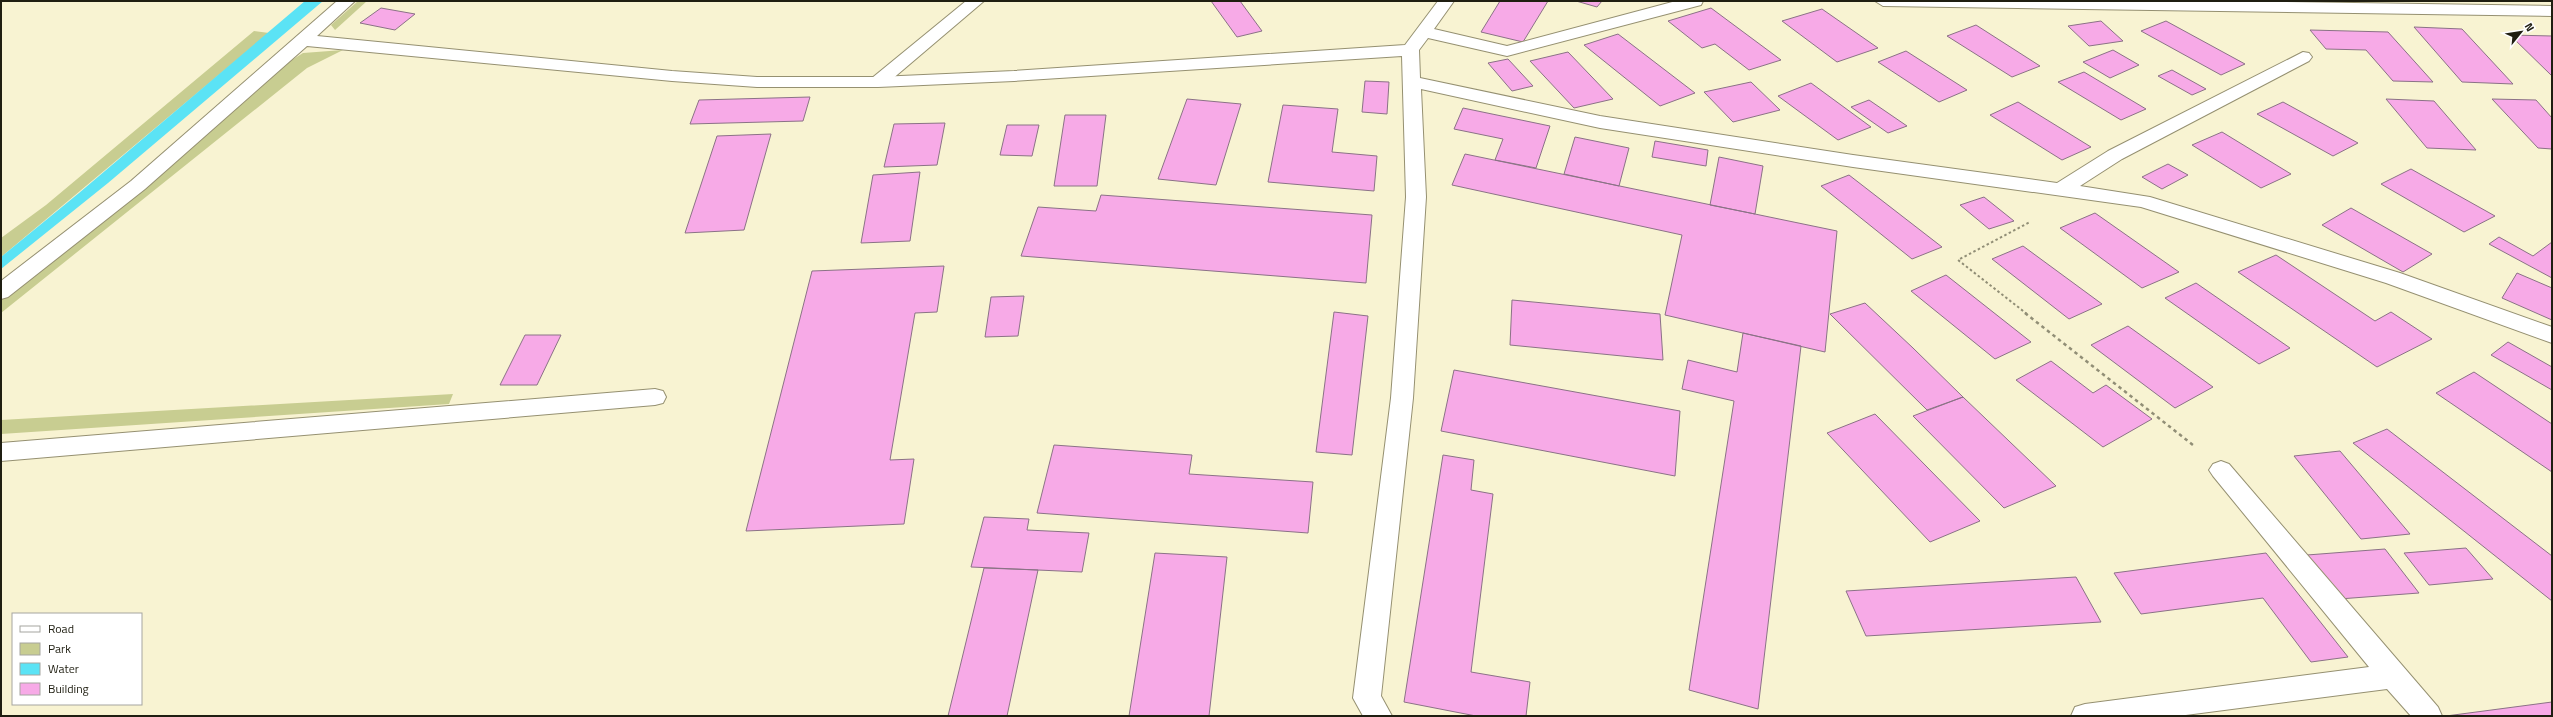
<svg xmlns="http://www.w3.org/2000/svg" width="2553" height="717" viewBox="0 0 2553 717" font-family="'Titillium Web',sans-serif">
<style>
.green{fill:#c8cd91}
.water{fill:#5be3f5}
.building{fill:#f7aae7;stroke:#8b7286}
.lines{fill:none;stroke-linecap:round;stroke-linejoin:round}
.lane-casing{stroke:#959071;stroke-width:2}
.street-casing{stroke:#959071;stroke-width:2}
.path-far1{stroke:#918e76;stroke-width:2;stroke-dasharray:2.5 2.5;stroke-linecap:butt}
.path{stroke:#918e76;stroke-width:2.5;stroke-dasharray:3.5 3.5;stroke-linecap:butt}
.lane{fill:#fff;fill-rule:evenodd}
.street{fill:#fff;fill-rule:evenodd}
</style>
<rect width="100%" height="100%" fill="#f8f3d2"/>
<path class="green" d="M358,1H367L335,30L331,25Z
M254,31L269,33L1,257V238L46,205Z
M343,50L307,68L1,313V299L92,227L284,65L303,53Z
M453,394L449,404L1,434V420Z"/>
<path class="water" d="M305,1H323L108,183L1,269V257L79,193Z"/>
<path class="building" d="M1211,1H1240L1262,31L1237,37Z
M1500,1H1548L1523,42L1481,32Z
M1576,1H1602L1597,7Z
M381,8L415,14L395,30L360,23Z
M1711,8L1781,60L1749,70L1715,44L1702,48L1668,21Z
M1822,9L1878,48L1837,62L1782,21Z
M2101,21L2123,41L2089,46L2068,26Z
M2166,21L2245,64L2221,75L2141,31Z
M1976,25L2040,66L2012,77L1947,36Z
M2414,27L2462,29L2513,84L2462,82Z
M2310,30L2388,32L2433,82L2393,81L2366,50L2326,49Z
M1618,34L1695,93L1660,106L1584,45Z
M2510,35L2552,36V76Z
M2113,50L2139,65L2110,78L2083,62Z
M1906,51L1967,90L1939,102L1878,62Z
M1568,52L1613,99L1574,108L1530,61Z
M1508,59L1533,86L1512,91L1488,63Z
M2172,70L2206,89L2192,95L2158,76Z
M2084,72L2146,109L2121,120L2058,82Z
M1365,81L1389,82L1387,114L1362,112Z
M1751,82L1780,110L1733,122L1704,92Z
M1811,83L1871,127L1838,140L1778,96Z
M810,97L803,121L690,124L699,100Z
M1187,99L1241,104L1216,185L1158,179Z
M2386,99L2434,101L2476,150L2427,148Z
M2492,99L2536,100L2552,118V149L2538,148Z
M1869,100L1907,126L1888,133L1851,107Z
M2018,102L2091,147L2062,160L1990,115Z
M2283,102L2358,143L2333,156L2257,114Z
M1283,105L1338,109L1332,152L1377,156L1374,191L1268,182Z
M1463,108L1550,126L1536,168L1495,160L1503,139L1454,129Z
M1065,115H1106L1097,186H1054Z
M945,123L937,165L884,167L894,124Z
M1007,125H1039L1032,156L1000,155Z
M2222,132L2291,174L2261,188L2192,145Z
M771,134L744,230L685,233L717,136Z
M1575,137L1629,148L1619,186L1564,174Z
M1655,141L1708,150L1706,166L1652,157Z
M1465,154L1837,231L1825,352L1665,315L1682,235L1452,185Z
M1719,157L1763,166L1755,214L1710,205Z
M2168,164L2188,175L2162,189L2142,177Z
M2411,169L2495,216L2464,232L2381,184Z
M920,172L910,241L861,243L873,175Z
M1849,175L1942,247L1912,259L1821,186Z
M1101,195L1372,215L1366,283L1021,256L1038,207L1096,211Z
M1984,197L2014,221L1989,229L1960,205Z
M2351,208L2432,254L2403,272L2322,225Z
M2095,213L2179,272L2142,288L2060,228Z
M2499,237L2533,256L2552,242V278L2489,244Z
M2023,246L2102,304L2069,319L1992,259Z
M2276,255L2375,321L2391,312L2432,339L2377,367L2238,272Z
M944,266L937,312L915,313L890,460L914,459L904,524L746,531L812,271Z
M2517,273L2552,288V320L2502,298Z
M1946,275L2031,342L1995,359L1911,291Z
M2196,283L2290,348L2259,364L2165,298Z
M1024,296L1018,336L985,337L991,297Z
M1512,300L1660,314L1663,360L1510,345Z
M1865,303L1913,348L1963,397L1927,410L1830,314Z
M1334,312L1368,316L1352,455L1316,452Z
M2128,326L2213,387L2175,408L2091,345Z
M1743,333L1801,346L1758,709L1689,690L1734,401L1682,389L1688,360L1737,372Z
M525,335H561L537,385H500Z
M2508,342L2552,367V390L2491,355Z
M2051,361L2093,393L2106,385L2152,419L2103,447L2016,380Z
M1454,370L1680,411L1675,476L1441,431Z
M2474,372L2552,424V472L2436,393Z
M1963,397L2056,486L2004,508L1913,416Z
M1875,414L1980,521L1930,542L1827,433Z
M2387,429L2552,556V601L2353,443Z
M1054,445L1192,455L1189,474L1313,482L1308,533L1037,513Z
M2340,451L2410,534L2361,539L2294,456Z
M1443,455L1474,460L1471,490L1493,494L1471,672L1530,682L1526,716H1476L1404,702Z
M984,517L1029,519L1027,530L1089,533L1082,572L971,567Z
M2466,548L2493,579L2429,585L2404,553Z
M2385,549L2419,593L2339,599L2307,555Z
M1155,553L1227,557L1209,716H1129Z
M2266,553L2348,657L2311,662L2263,598L2141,614L2114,573Z
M984,568L1038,570L1007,716H948Z
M2076,577L2101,622L1866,636L1846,591Z
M2552,702V716H2446Z"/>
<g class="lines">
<g class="lane-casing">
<path id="lane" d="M966,1H984L884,86H872L869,82L872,78Z
M655,389L663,391L666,397L663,403L655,405L1,461V443Z"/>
</g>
<g class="street-casing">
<path id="street" d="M337,1H355L317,36L672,71L757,77H878L1014,71L1405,45L1438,1H1454L1434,29L1507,46L1676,1H1703L1701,5L1507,56L1428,38L1419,50L1420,78L1600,116L1853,155L2057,183L2108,151L2303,52L2309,53L2312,57L2309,61L2122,159L2080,186L2150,197L2400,273L2552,327V343L2386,283L2141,207L1853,167L1600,128L1421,89L1426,197L1413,398L1381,696L1392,716H1363L1353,698L1391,398L1406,197L1402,56L1014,81L878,87H757L672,81L307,46L145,189L8,297L1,299V281L131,181Z
M1875,1H2217L2552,6V16L1883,6Z
M2221,461L2229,464L2438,707L2442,716H2411L2387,689L2178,716H2071L2075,707L2085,704L2369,667L2213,476L2209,470L2213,464Z"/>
</g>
<path class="path-far1" d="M2027,314L1958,260L2030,222"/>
<path class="path" d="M2025,313L2193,445"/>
<use href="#lane" class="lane"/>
<use href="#street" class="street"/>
</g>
<rect width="2553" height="717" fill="none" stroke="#1f1e11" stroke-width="4"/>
<rect x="12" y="613" width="130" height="92" fill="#ffffff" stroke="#a5a5a0"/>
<rect x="20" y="626" width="20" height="6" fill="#ffffff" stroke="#a5a5a0"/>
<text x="48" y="633" font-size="12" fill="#1f1e11">Road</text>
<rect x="20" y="643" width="20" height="12" fill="#c8cd91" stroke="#a5a5a0"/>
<text x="48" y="653" font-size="12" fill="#1f1e11">Park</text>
<rect x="20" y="663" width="20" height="12" fill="#5be3f5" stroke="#a5a5a0"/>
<text x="48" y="673" font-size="12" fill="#1f1e11">Water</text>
<rect x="20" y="683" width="20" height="12" fill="#f7aae7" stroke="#a5a5a0"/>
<text x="48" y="693" font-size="12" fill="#1f1e11">Building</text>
<g transform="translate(2521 32) rotate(60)" stroke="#ffffff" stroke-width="3" paint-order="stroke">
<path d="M0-3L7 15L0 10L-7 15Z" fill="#1f1e11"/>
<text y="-6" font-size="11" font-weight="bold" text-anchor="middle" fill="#1f1e11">N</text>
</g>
</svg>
